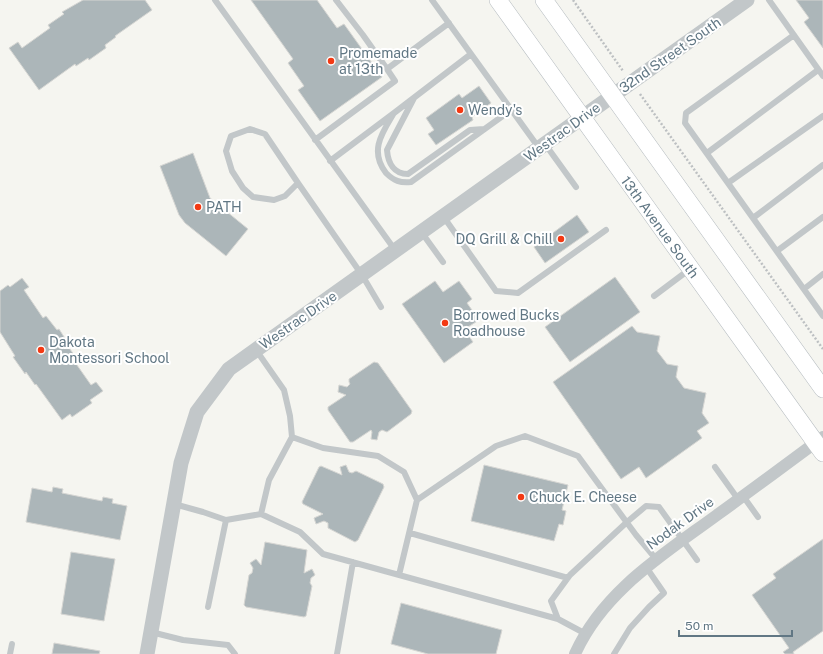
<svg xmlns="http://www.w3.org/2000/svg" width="823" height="654" viewBox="0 0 823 654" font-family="'Public Sans',sans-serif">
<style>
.building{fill:#acb6b9;stroke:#d6d6d3}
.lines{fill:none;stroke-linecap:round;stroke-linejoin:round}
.secondary-casing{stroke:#b6bcc0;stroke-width:18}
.path{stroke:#bdc0c2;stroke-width:2.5;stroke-dasharray:2 2;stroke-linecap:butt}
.service{stroke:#c2c7c9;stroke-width:6}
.minor{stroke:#c2c7c9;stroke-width:12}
.tertiary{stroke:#c2c7c9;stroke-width:15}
.secondary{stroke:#fff;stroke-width:17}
.poi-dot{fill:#f33913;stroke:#fff;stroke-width:1.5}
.labels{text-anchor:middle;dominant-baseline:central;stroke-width:4;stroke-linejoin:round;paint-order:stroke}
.poi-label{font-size:14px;fill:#617784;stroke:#fff;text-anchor:start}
.street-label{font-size:14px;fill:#617784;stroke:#fff}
</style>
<rect width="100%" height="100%" fill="#f5f5f0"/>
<path class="building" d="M83,0H145L152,10L115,36L116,37L105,45L106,48L89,60L88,58L76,66L75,64L39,90L9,48L18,42L22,48L50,28L48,25L64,14L62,12Z
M251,0H317L337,28L344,24L382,77L320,121L298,90L304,86L288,63L293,59Z
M796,0H823V48L804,22L809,18Z
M479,86L491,103L472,117L473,120L436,145L428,134L434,130L426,118L459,94L462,98Z
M193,153L210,198L248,229L226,256L185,223L179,215L160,166Z
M577,215L589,232L545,263L534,247Z
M615,277L640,312L570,362L545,327Z
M22,278L29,287L24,290L43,318L46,316L57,330L59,329L66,340L64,341L75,356L72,358L91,385L96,382L103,391L90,400L92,403L72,417L70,414L62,420L36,384L35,385L26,372L25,374L13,357L15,356L0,332V291L8,285L10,287Z
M435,281L443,292L459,281L472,299L467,303L479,320L468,327L467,326L463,328L473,342L444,363L402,304Z
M632,326L637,332L660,336L657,351L667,364L678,366L676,377L684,388L706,393L702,413L709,423L697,431L702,438L646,478L639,467L621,479L553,382Z
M374,362L378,363L412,411L411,414L387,432L382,430L379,432L377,440L371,439L372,432L371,430L353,442H350L328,410V407L346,395L338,392L339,385L347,387L350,384L349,382V379Z
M346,465L349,472L352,473L356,471L383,484L384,487L358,540L355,542L328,528V523L324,521L316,524L314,518L323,514L303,504L302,502L319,467L321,466L342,475L340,467Z
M484,465L568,485L562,510L566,511L563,525L559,524L554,541L471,521Z
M53,487L63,489L62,493L102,501L103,497L113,499L112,503L127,506L120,540L26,522L32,488L52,492Z
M823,539V631L793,652L794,654H785L783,652L789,648L752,595L776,578L773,574Z
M265,542L307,550L304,573L312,569L315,575L311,578L310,583L312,586L306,616L304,617L246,607L244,605L249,575L252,573L253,568L250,563L256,559L261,565Z
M71,552L115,559L104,621L61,614Z
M401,603L502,630L496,654H428L391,644Z
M54,643L100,651L99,654H52Z"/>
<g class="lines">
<g class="secondary-casing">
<path id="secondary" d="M498,0L823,453
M544,0L823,389"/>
</g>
<path class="path" d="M573,0L623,71
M640,94L823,349"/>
<path class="service" d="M215,0L395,250
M336,0L363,35L387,69L449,23
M432,0L539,148
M769,0L823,76
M794,35L686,113L685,123L823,316
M414,98L387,150C388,163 394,174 408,174L470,130L484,129
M394,113C382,133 369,151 386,173C394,181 400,183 411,182L511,110
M315,140L395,81L387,69
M545,144L576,187
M707,153L818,70
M330,161L394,113L471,54
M298,183L265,134L250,129L231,136L226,151L232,171L243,188L253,197L274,200L285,196L298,183L362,275L381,307
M728,183L823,116
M443,216L496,291L518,293L606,230
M753,218L823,165
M422,233L443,262
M777,251L823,217
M804,289L823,274
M654,296L690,269
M292,437L323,448L378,456L404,472L417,500L496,446L525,436L578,456L636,535L656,559
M715,467L738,499
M743,496L758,517
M174,504L203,512L226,520
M261,514L300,532L323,554L558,619
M410,533L568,578
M399,575L417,500
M208,607L226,520L261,514L269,480L292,437L290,416L284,390L256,350
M151,632L183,640L228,645L235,654
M586,634L558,619L551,601L570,575L627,522L646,506L659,507L697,560
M10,654L12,644
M337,654L353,562
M614,654L630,628L649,607L664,593L646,567"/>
<path class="minor" d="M575,654C603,591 664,554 717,515C753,489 788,463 823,437"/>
<path class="tertiary" d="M147,654L181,463L197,412L229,369L747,0"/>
<use href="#secondary" class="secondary"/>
</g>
<g class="poi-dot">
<circle cx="331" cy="61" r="4"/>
<circle cx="460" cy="110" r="4"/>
<circle cx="198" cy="207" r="4"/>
<circle cx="561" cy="239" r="4"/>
<circle cx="445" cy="323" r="4"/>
<circle cx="41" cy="350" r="4"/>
<circle cx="521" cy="497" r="4"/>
</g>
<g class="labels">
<g class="poi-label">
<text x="339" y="53">Promemade<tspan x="339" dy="16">at 13th</tspan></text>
<text x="468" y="110">Wendy's</text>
<text x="206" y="207">PATH</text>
<text x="553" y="239" text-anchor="end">DQ Grill &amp; Chill</text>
<text x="453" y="315">Borrowed Bucks<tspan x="453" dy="16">Roadhouse</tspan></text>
<text x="49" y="342">Dakota<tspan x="49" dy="16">Montessori School</tspan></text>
<text x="529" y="497">Chuck E. Cheese</text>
</g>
<g class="street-label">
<text transform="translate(670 55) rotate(-35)">32nd Street South</text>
<text transform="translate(562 132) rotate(-36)">Westrac Drive</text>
<text transform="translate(660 227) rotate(54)">13th Avenue South</text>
<text transform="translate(298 320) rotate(-35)">Westrac Drive</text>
<text transform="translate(680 523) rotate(-36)">Nodak Drive</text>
</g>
</g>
<path d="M679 630v6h113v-6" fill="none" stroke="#617784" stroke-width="2"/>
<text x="685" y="630" font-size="12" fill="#617784" stroke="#ffffff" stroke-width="3" paint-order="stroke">50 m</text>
</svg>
